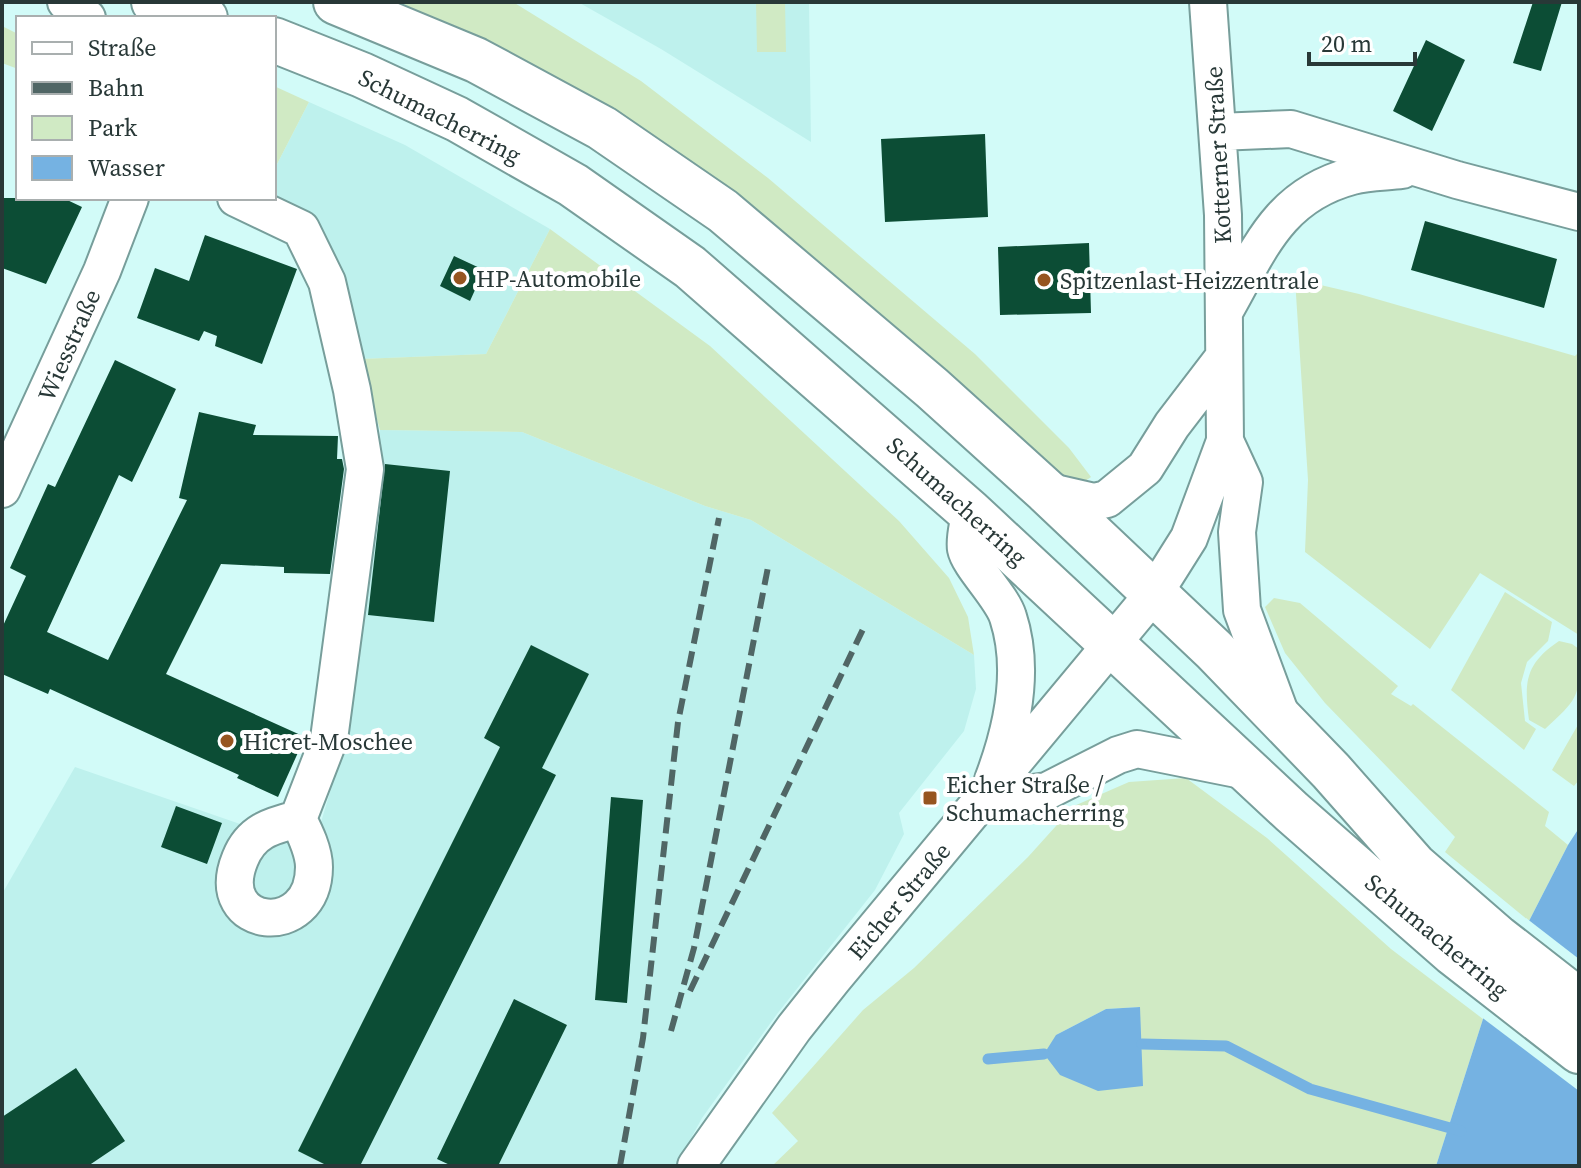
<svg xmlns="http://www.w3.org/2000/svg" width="1581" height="1168" viewBox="0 0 1581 1168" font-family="'Source Serif 4',serif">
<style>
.built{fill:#bef1ed}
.green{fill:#d0eac4;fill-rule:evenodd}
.water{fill:#75b2e2}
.pier{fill:#d2fbf8}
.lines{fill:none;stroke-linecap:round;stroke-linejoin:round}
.stream{stroke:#75b2e2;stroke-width:11}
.building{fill:#0c4d35}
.minor-casing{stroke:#779e9b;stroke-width:40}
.major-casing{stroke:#779e9b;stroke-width:48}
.minor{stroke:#fff;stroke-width:36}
.major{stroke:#fff;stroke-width:44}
.rail{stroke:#506665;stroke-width:6;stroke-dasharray:16 8;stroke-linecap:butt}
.poi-dot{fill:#965520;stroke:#fff;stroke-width:3}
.labels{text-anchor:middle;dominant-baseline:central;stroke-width:8;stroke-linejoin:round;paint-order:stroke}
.street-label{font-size:24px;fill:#283837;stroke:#fff}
.poi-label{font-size:24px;fill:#283837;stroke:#fff;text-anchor:start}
</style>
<rect width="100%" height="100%" fill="#d2fbf8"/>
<path class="built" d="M578 2H809L811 142 661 49Z
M309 102 405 145 550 229 486 354 360 359 274 198V170Z
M380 430 522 432 705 506 751 520 974 655 976 689 964 731 899 813 904 834 875 890 777 1014 702 1118 676 1166H2V894L75 767 292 842 319 829 330 792 350 672Z"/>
<path class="green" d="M400 2H513L641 81 768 178 975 354 1069 448 1091 477 1078 486 1056 480 606 109Z
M756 2H785L786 52H757Z
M2 26 18 34V69L2 63Z
M274 86 309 102 274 170Z
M550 229 710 346 899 521 949 578 968 617 974 655 751 520 705 506 522 432 380 430 360 359 486 354Z
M1295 279 1359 294 1575 356 1579 352V635L1480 573 1430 649 1305 552 1308 480Z
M1505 592 1552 622 1548 641 1527 662 1521 683 1525 721 1536 729 1524 750 1451 690Z
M1274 598 1300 603 1398 686 1391 694 1411 706 1413 704 1549 812 1545 826 1568 845 1529 921 1445 852 1455 837 1325 703 1285 653 1265 607Z
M1559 641 1572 644 1579 649C1579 697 1581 696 1545 729L1529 720C1524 682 1525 664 1559 641Z
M1579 723V780L1574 786 1552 770Z
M1186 778 1267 838 1391 949 1483 1019 1436 1166H772L798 1141 772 1113 863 1010 914 968 1028 857 1074 806 1129 782ZM1140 1007 1056 1035 1106 1009Z"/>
<path class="water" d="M1579 828V1166H1436L1483 1019 1529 921 1568 845Z
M1140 1007 1143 1086 1098 1091 1060 1075 1044 1054 1056 1035 1106 1009Z"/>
<path class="pier" d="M1526 918 1579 959V1091L1480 1016Z"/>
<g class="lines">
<path class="stream" d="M1142 1044 1226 1046 1310 1089 1461 1131
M988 1059 1044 1054"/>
</g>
<path class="building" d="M1533 2H1562L1541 71 1513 63Z
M1426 40 1465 60 1432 131 1393 111Z
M985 134 988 217 885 222 881 139Z
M2 198H63L82 207 46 284 2 268Z
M1425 221 1557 259 1544 308 1411 270Z
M205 235 297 269 262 364 215 346 217 336 204 331 199 341 137 318 155 268 189 281Z
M1089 243 1091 313 1000 315 998 247Z
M454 256 484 270 470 301 440 286Z
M115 360 176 389 132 482 119 475 47 632 108 660 187 500 179 498 199 412 256 425 253 435 338 436 337 459H342L344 469 330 574 284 573V567L221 564 166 674 305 737 278 797 237 778 239 775 50 689 48 694 2 674V628L26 576 10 568 48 484 55 487Z
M385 464 450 471 434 622 368 615Z
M531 645 589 674 542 768 556 775 360 1166H328L298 1151 500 747 484 738Z
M611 797 643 800 627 1003 595 1000Z
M176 806 222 823 207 864 161 847Z
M514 999 567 1025 498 1166H452L437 1159Z
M76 1068 125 1141 88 1166H2V1117Z"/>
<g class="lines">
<defs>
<path id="minor" d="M66 2 87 18
M1218 132 1291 129 1457 180 1579 212
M236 198 301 229 327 282 352 390 365 469 329 739 298 819C305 833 314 851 314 867 314 941 211 930 240 859 251 831 271 826 298 819
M1224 312C1259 251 1277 196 1352 176 1368 172 1386 172 1402 170
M1225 441 1244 482 1237 532 1242 610 1282 718
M2 489 102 271 130 198
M1046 491 1094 502 1107 499 1145 468 1172 425 1224 357
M970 512C969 523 964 538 966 549 969 565 1002 597 1008 617 1025 669 1012 730 993 780
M985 800 1047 791 1118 755 1137 749 1247 771
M696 1166 794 1028 833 979 1155 592 1189 538 1225 441 1223 215 1208 2"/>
<path id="major" d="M154 2 205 18
M336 2 476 60 602 128 723 211 932 388 1046 491 1214 650 1331 771 1414 865 1498 938 1579 1001
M274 40 362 75 457 119 573 185 690 267 970 512 1292 812 1453 953 1579 1051"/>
</defs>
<use href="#minor" class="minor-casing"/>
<use href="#major" class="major-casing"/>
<use href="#minor" class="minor"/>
<use href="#major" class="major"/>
<path class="rail" d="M690 991 865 625
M671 1031 694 948 768 567
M620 1166 643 1038 678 722 719 518"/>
</g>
<g class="poi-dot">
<circle cx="460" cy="278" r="8"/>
<circle cx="1044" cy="280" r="8"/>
<circle cx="227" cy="741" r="8"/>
<rect x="922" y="790" width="16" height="16" rx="4"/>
</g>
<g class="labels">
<g class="street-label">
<text transform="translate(440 116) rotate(27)">Schumacherring</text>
<text transform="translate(1218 155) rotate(-93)">Kotterner Straße</text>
<text transform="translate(69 345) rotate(-66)">Wiesstraße</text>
<text transform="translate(957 501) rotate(42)">Schumacherring</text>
<text transform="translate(899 901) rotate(-50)">Eicher Straße</text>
<text transform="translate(1437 936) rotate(40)">Schumacherring</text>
</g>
<g class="poi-label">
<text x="476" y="278">HP-Automobile</text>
<text x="1060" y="280">Spitzenlast-Heizzentrale</text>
<text x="243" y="741">Hicret-Moschee</text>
<text x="946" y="784">Eicher Straße /<tspan x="946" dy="28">Schumacherring</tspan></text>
</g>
</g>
<rect width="1581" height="1168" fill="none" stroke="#283837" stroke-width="8"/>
<rect x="16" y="16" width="260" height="184" fill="#ffffff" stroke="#a9afaf" stroke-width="2"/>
<rect x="32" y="42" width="40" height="12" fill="#ffffff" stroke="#a9afaf" stroke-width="2"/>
<text x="88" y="56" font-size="24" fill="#283837">Straße</text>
<rect x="32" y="82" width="40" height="12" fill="#506665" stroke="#a9afaf" stroke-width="2"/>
<text x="88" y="96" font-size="24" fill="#283837">Bahn</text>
<rect x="32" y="116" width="40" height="24" fill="#d0eac4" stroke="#a9afaf" stroke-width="2"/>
<text x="88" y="136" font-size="24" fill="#283837">Park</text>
<rect x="32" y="156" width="40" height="24" fill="#75b2e2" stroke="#a9afaf" stroke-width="2"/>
<text x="88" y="176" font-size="24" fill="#283837">Wasser</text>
<path d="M1309 52v12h106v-12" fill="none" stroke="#283837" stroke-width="4"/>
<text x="1321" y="52" font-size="24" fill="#283837" stroke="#ffffff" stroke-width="6" paint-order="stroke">20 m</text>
</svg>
